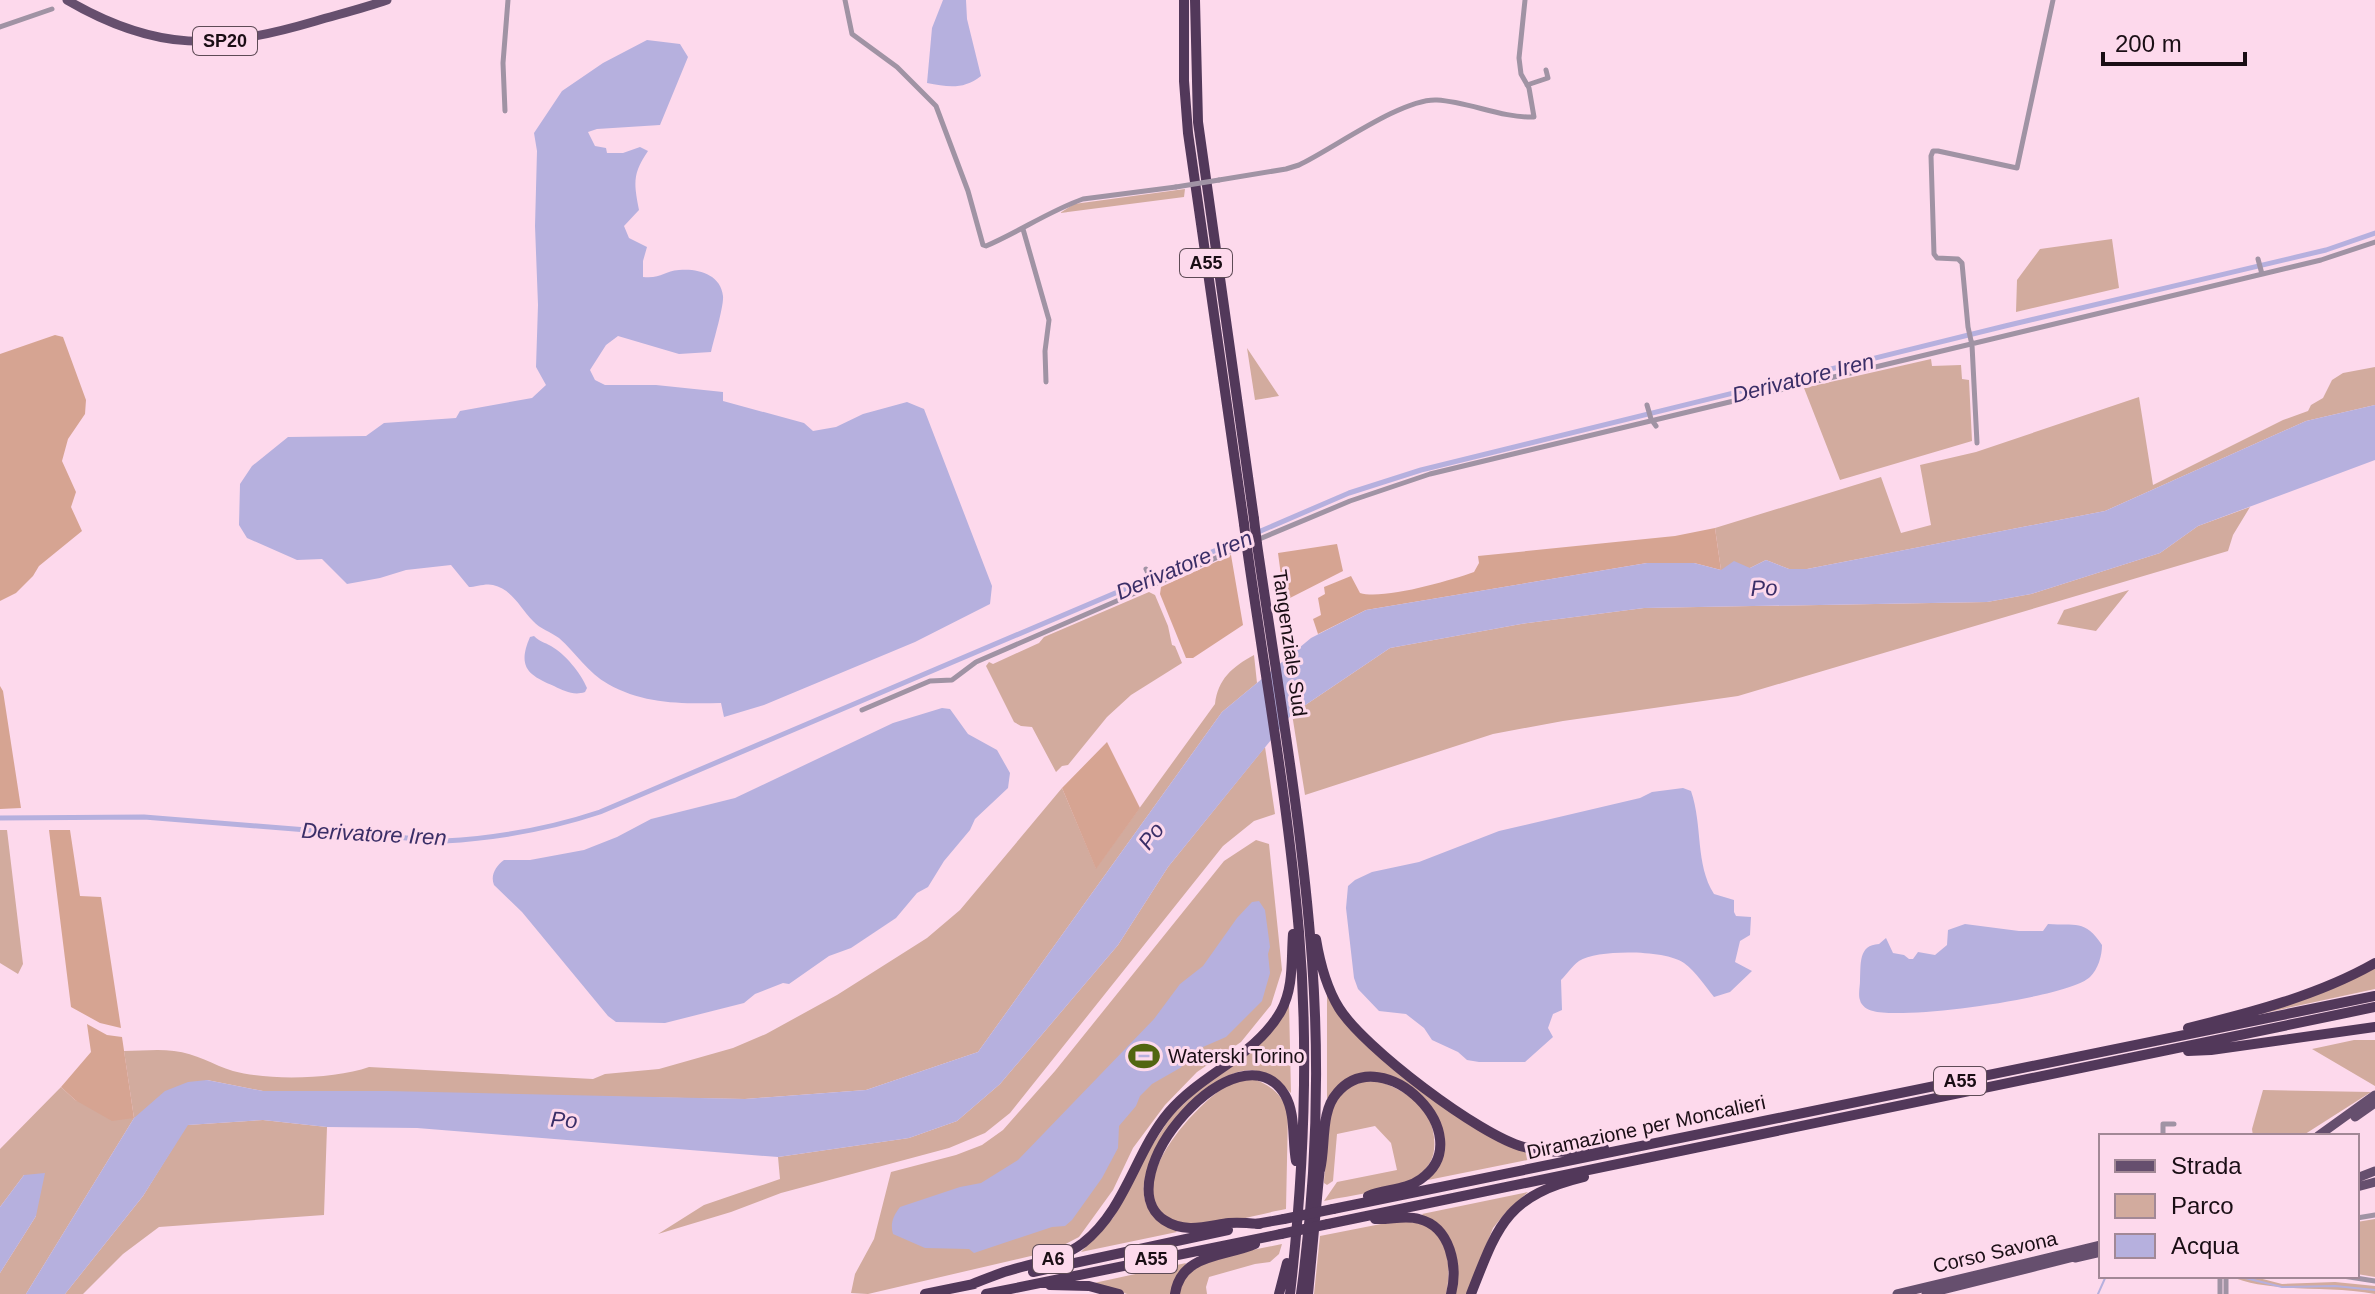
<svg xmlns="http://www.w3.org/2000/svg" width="2375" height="1294" viewBox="0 0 2375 1294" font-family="Helvetica,sans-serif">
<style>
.green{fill:#d2ab9e}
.forest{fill:#d6a492}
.water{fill:#b6b0de}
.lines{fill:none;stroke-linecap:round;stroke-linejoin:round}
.stream{stroke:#b6b0de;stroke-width:2}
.canal{stroke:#b6b0de;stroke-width:5}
.street{stroke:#a093a4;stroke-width:5}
.primary{stroke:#664f6e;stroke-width:9}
.highway{stroke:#52385a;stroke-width:10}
.street-bridge{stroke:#a093a4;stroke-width:5}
.highway-bridge{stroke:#52385a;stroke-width:10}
.labels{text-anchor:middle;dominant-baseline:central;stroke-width:6;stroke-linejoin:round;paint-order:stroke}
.shield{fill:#fdd9ec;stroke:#5e4b56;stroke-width:2}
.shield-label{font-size:18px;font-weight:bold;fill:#1a0e15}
.street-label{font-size:20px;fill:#1a0e15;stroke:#fdd9ec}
.poi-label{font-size:20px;fill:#1a0e15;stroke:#fdd9ec;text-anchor:start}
.water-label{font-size:22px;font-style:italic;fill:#3a2e67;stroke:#fdd9ec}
</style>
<rect width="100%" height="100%" fill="#fdd9ec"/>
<path class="green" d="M1185 189 1184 197 1060 213 1074 204Z
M2112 239 2119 288 2016 312 2017 280 2040 249Z
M1247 348 1279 396 1255 400Z
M1931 359 1932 366 1961 365 1962 379 1969 380 1972 441 1840 480 1804 388Z
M2375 367V405L2306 421 2105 511 1807 569H1789L1766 560 1750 568 1721 570 1715 528 1881 477 1901 533 1931 525 1920 465 1976 452 2139 397 2153 485 2283 420 2308 411 2311 405 2323 398 2332 380 2343 373Z
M2250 507 2233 535 2228 551 1738 696 1563 721 1493 734 1305 795 1292 714 1390 648 1521 624 1644 608 1987 602 2031 594 2160 553 2198 526Z
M2129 590 2096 631 2057 624 2064 610Z
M1149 592 1155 595 1168 626 1172 645 1175 646 1182 663 1131 695 1107 717 1068 765 1062 766 1056 772 1032 727 1021 726 1014 722 986 666 989 662 993 664 1039 643 1044 637Z
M1254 655 1257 683 1222 712 978 1052 866 1090 745 1099 263 1091 207 1080 134 1118 26 1294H0V1273L36 1216 24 1175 0 1207V1149L61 1087 75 1100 134 1118 124 1051C140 1051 158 1049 174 1051 196 1053 213 1065 233 1071 269 1081 335 1079 369 1067L593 1079 605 1074 659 1069 733 1048 766 1034 837 995 927 938 960 910 1062 788 1096 868 1215 704C1218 679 1232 667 1254 655Z
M1265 747 1275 814 1254 821 1223 846 1010 1113 985 1133 949 1148 781 1193 731 1212 658 1234 704 1205 780 1179 778 1157 909 1138 957 1121 1000 1084 1118 945 1168 867Z
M0 830H7L23 964 18 974 0 963Z
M1256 840 1269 844 1282 970 1271 1005 1241 1042 1197 1072 1165 1105 1133 1148 1113 1190 1079 1237 1052 1251 868 1294 851 1293 855 1274 874 1239 891 1172 956 1155 982 1145 1003 1130 1055 1071 1224 861Z
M2375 968V989L2246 1017 2321 991Z
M1327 993 1335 1009 1462 1118 1547 1156 1428 1180 1441 1162 1443 1137 1431 1107 1414 1089 1355 1075 1342 1082 1327 1099Z
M1289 1004 1291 1093C1266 1069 1248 1061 1215 1084 1190 1113 1120 1172 1152 1214 1159 1223 1169 1225 1177 1232L1081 1252 1113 1218 1145 1156 1172 1115Z
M2354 1040H2375V1086L2312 1049Z
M1251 1078C1269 1084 1282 1094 1288 1112L1286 1209C1258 1214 1197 1233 1172 1220 1115 1192 1196 1103 1228 1085 1234 1081 1243 1080 1251 1078Z
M1377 1081C1410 1091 1438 1112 1434 1150 1433 1160 1427 1169 1419 1175 1398 1191 1350 1195 1324 1201L1337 1182 1397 1170 1391 1143 1375 1126 1337 1134 1333 1181 1327 1185 1324 1183C1327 1153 1321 1096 1357 1083 1363 1081 1371 1082 1377 1081Z
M2263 1090 2371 1092 2302 1136H2253L2252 1129Z
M263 1120 327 1127 324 1215 159 1227 123 1254 83 1294H65L143 1196 187 1125Z
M1528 1192 1506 1212 1493 1228 1467 1294H1455V1259L1422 1214Z
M2375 1219V1277L2357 1274V1222Z
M1391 1222C1399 1222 1409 1221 1417 1223 1449 1229 1452 1268 1446 1294H1314L1320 1236Z
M1282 1244 1279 1254 1270 1262 1255 1264 1209 1277 1206 1287 1207 1294H1178L1186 1275 1212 1258Z
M1186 1263 1171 1294H1127L1094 1283Z
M2229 1276H2251L2282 1284 2335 1282 2375 1286V1294C2327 1285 2273 1294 2229 1276Z"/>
<path class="forest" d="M55 335 63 337 86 400 85 414 68 439 62 461 76 492 71 507 82 531 39 566 33 576 16 593 0 601V354Z
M1715 528 1721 570 1694 563H1647L1366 610 1318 634 1313 619 1321 615 1318 598 1325 594 1324 587 1351 576 1360 593C1383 600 1449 581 1474 572L1479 563 1478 556 1675 536Z
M1337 544 1343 571 1288 599 1284 598 1278 553Z
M1231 555 1243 625 1193 658H1186L1160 594 1161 587Z
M0 686 3 691 21 808 0 809Z
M1107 742 1140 808 1096 869 1062 788Z
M49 830H70L80 896 101 897 121 1028 100 1023 71 1007Z
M87 1024 107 1035 122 1037 134 1118 112 1121 75 1100 61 1087 91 1052Z"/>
<path class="water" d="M943 0H966L967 19 981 76C963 90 948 87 927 83L932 28Z
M647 40 680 44 688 57 660 125 597 129 588 132 595 146 606 148 607 153H623L640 147 648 151C632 174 634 184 639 210L624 226 629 238 647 247 643 261V277C661 279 664 271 679 270 697 268 721 274 723 296 724 306 714 339 711 352L679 354 618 336 606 345 590 370 595 380 605 385H656L723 392V401L804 423 813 431 836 427 863 414 907 402 924 409 992 586 990 604 915 642 764 705 724 717 721 703C682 704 643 704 608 684 588 673 576 653 559 638 551 632 540 629 533 621 521 609 512 589 493 585 486 583 475 587 469 587L451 565 406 570 380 578 347 584 322 559 297 560 247 538 239 525 240 484 252 466 288 437 366 436 384 423 456 418 460 411 532 398 546 385 536 367 538 305 535 226 537 151 534 133 562 91 603 63Z
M2375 405V460L2198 526 2160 553 2031 594 1987 602 1644 608 1521 624 1390 648 1292 714 1168 867 1118 945 1000 1084 957 1121 909 1138 778 1157 417 1128 327 1127 263 1120 188 1125 143 1196 65 1294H26L134 1118 165 1091 188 1082 207 1080 263 1091H387L745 1099 866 1090 978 1052 1222 712 1311 638 1366 610 1647 563H1694L1721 570 1734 561 1750 568 1766 560 1789 569H1807L2105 511 2306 421Z
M534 636C540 642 544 642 551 646 565 654 581 673 587 688L585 692C574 696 564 691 554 686 528 675 517 667 530 637Z
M942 708 950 709 968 734 997 750 1010 773 1008 788 975 819 970 830 944 861 928 887 917 893 896 918 851 948 829 956 789 984 783 983 755 994 744 1003 665 1023 616 1022 608 1016 522 912 494 885C490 875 496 866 504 860H530L584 850 617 837 651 819 735 798 893 723Z
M1683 788 1691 791C1703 826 1695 864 1714 894L1734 900V912L1736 916 1751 917 1750 935 1740 941 1735 962 1752 971 1730 992 1714 997C1705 986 1696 972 1684 963 1666 950 1598 949 1579 961 1572 966 1567 974 1561 980L1562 1010 1553 1014 1548 1028 1553 1037 1525 1062H1479L1467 1060 1458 1052 1432 1040 1424 1028 1406 1014 1379 1011 1358 989 1354 978 1346 908 1348 886 1355 880 1372 872 1419 862 1499 831 1640 798 1652 792Z
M1259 901 1265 910 1270 947 1268 954 1270 973 1262 1001 1226 1037 1203 1047 1180 1068 1152 1084 1140 1096 1136 1106 1119 1126 1118 1148 1102 1178 1072 1220 1065 1226 1052 1227 974 1253 969 1249 925 1248 893 1234C890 1224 893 1216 900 1207L960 1187 981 1183 1018 1160 1154 1019 1180 984 1203 966 1237 918 1252 902Z
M1965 924 2019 931H2043L2048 924C2075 926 2085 919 2102 945 2102 956 2098 969 2090 977 2068 998 1903 1020 1873 1011 1868 1010 1861 1006 1860 1000 1858 995 1860 986 1860 981 1861 964 1858 945 1879 944L1886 938 1893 953 1904 955 1909 959H1913L1918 952 1935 955 1947 945 1948 930Z
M45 1173 36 1216 0 1273V1207L24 1175Z"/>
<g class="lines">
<path class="stream" d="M2237 1276 2282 1287 2335 1286 2375 1290
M2098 1294 2106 1276"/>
<path class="canal" d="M1256 533 1349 493 1421 470 2005 326 2326 250 2375 233
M0 818 144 817 444 841C498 838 549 829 600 812L1247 537"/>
<path class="street" d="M845 0 852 34 897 67 936 106 968 191 983 245 986 246C1019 232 1049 211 1083 199L1176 187
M0 27 52 9
M1527 85 1548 78 1546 70
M505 111 503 63 508 0
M1219 180 1286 169 1299 165C1333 149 1402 98 1437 100 1470 102 1501 118 1534 117L1529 88 1521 74 1519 58 1525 0
M1023 229 1049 320 1045 351 1046 382
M2258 259 2262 274
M1647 405 1651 419 1656 426
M1977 443 1972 345 1968 327 1962 263 1958 259 1937 258 1934 254 1931 156 1933 151H1938L2017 168 2053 0
M1257 540 1350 501 1430 474 2321 260 2375 242
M1146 569 1154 586
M862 710 930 681 952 680 976 662 1248 544
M2163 1136V1124H2174
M2357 1218 2375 1215
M2220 1276V1294
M2226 1276V1294
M2343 1276 2375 1281"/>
<path class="primary" d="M67 0C156 52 218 50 316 21 340 14 364 8 387 0
M2355 1117 2375 1103
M2318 1136 2375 1095
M2357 1178 2375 1171
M2357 1187 2375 1182
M2075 1258 2101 1252
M1897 1294 2101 1245
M1926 1294 2078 1256"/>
<path class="highway" d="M1184 0V81L1188 133 1244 524
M1195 0 1198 122 1254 519
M1257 544C1277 682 1302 821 1312 960 1320 1071 1316 1184 1301 1294
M1247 548C1265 675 1288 803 1299 932 1309 1053 1304 1173 1290 1294
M1316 939C1320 963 1326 987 1339 1008 1363 1047 1480 1136 1524 1147 1551 1154 1577 1152 1604 1148
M2188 1028C2250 1013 2319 995 2375 963
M2188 1051 2211 1050 2375 1027
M1320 1170C1326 1146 1320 1112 1337 1093 1383 1038 1482 1136 1421 1179 1406 1190 1385 1189 1368 1196
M1333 1209 2375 996
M1375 1219C1390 1220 1405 1215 1419 1219 1451 1227 1458 1267 1451 1294
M1256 1224 1284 1219
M1260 1224C1249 1223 1239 1222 1229 1223 1207 1226 1185 1234 1164 1220 1103 1179 1240 1020 1285 1095 1296 1114 1292 1140 1296 1161
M1328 1224 2375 1007
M1033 1272 1228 1230
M970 1285C982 1280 993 1276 1004 1272 1032 1263 1059 1261 1083 1243 1126 1209 1135 1152 1169 1112 1202 1073 1256 1056 1281 1011 1294 987 1291 960 1293 934
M1050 1285 1089 1286 1119 1294
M925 1294 974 1284
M986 1294 1281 1234
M1175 1294C1181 1253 1226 1257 1255 1244
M1279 1294 1287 1263
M1308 1294 1320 1166
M1471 1294C1498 1225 1506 1196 1584 1177"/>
<path class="street-bridge" d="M1176 187 1219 180"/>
<path class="highway-bridge" d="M1254 519 1257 544
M1244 524 1247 548
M1284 1219 1333 1209
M1281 1234 1328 1224"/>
</g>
<defs>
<symbol id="stadium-bare" viewBox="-9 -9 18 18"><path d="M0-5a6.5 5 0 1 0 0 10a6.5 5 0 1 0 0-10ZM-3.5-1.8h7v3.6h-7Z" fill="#526611" stroke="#fdd9ec" stroke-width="2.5" paint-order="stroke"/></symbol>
</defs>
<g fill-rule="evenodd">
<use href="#stadium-bare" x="1122" y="1034" width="44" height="44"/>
</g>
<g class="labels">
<g class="shield">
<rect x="193" y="27" width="64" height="28" rx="6"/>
<rect x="1180" y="249" width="52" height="28" rx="6"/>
<rect x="1934" y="1067" width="52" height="28" rx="6"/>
<rect x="1033" y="1245" width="40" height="28" rx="6"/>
<rect x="1125" y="1245" width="52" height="28" rx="6"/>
</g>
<g class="shield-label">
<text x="225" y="41">SP20</text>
<text x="1206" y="263">A55</text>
<text x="1960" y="1081">A55</text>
<text x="1053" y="1259">A6</text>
<text x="1151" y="1259">A55</text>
</g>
<g class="street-label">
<text transform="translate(1290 643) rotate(82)">Tangenziale Sud</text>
<text transform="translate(1646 1127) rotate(-12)">Diramazione per Moncalieri</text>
<text transform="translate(1995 1252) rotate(-13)">Corso Savona</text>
</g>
<g class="poi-label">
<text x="1168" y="1056">Waterski Torino</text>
</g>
<g class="water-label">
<text transform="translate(1803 378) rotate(-14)">Derivatore Iren</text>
<text transform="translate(1184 565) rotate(-23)">Derivatore Iren</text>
<text transform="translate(1764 588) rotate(-2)">Po</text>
<text transform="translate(374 834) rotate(3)">Derivatore Iren</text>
<text transform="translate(1151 836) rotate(-53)">Po</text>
<text transform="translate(564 1120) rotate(4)">Po</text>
</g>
</g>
<rect x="2099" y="1134" width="260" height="144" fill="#fdd9ec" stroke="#a28896" stroke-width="2"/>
<rect x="2115" y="1160" width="40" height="12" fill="#664f6e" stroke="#a28896" stroke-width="2"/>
<text x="2171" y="1174" font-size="24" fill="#1a0e15">Strada</text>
<rect x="2115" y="1194" width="40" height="24" fill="#d2ab9e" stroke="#a28896" stroke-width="2"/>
<text x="2171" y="1214" font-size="24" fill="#1a0e15">Parco</text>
<rect x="2115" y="1234" width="40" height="24" fill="#b6b0de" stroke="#a28896" stroke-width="2"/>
<text x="2171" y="1254" font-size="24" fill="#1a0e15">Acqua</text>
<path d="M2103 52v12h142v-12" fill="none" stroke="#1a0e15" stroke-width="4"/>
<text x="2115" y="52" font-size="24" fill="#1a0e15" stroke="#fdd9ec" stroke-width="6" paint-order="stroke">200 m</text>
</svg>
